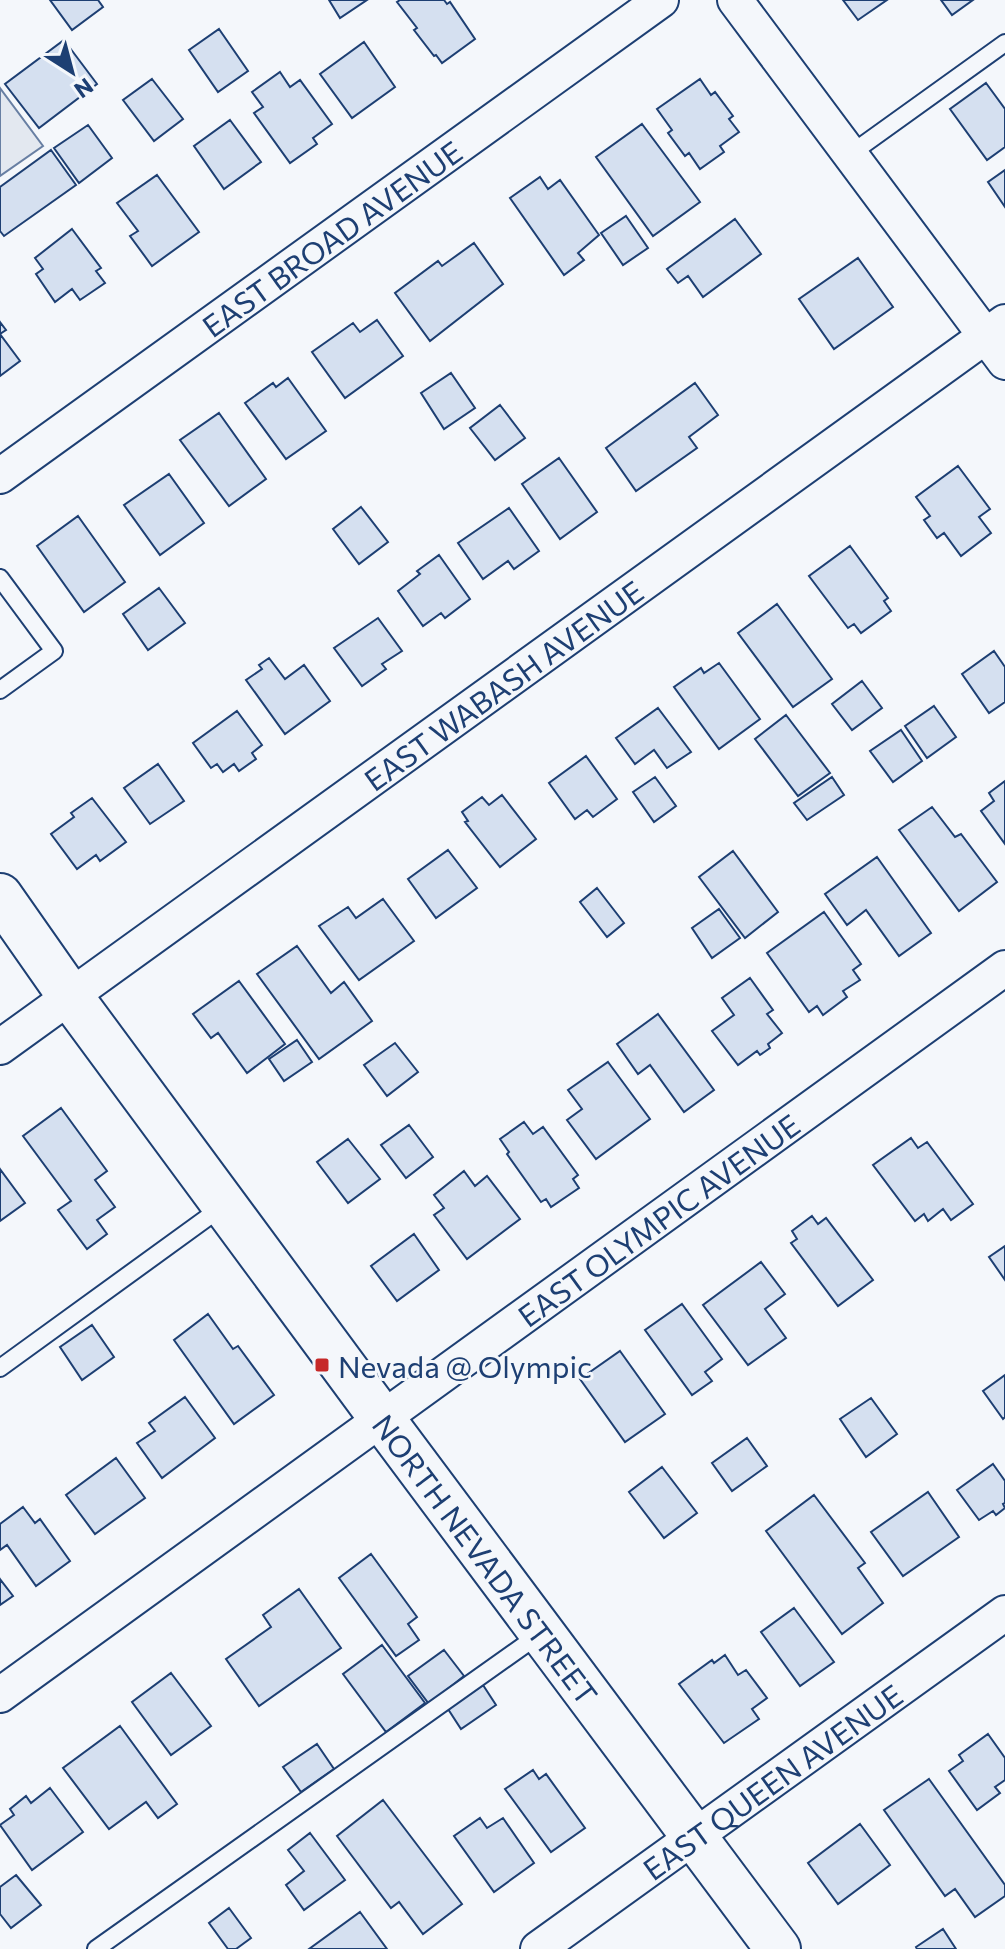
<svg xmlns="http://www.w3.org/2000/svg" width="1005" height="1949" viewBox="0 0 1005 1949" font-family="Commissioner,sans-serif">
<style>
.parking{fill:#e3e8f0;stroke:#687fa3;stroke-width:2}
.building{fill:#d5e0f0;stroke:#1d3f73;stroke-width:2}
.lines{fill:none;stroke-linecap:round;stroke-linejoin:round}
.lane-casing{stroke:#1d3f73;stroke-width:20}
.street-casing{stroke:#1d3f73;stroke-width:38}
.primary-casing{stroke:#1d3f73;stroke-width:48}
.lane{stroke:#f4f7fb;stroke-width:16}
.street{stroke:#f4f7fb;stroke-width:34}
.primary{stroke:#f4f7fb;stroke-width:44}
.poi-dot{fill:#c62828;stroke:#f4f7fb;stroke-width:3}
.labels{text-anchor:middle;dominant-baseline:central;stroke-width:6;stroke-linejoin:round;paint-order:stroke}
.street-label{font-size:30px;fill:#1d3f73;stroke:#f4f7fb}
.poi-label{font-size:30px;fill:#1d3f73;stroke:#f4f7fb;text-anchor:start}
</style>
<rect width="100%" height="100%" fill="#f4f7fb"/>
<path class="parking" d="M0 88 43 146 0 176Z"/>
<path class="building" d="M50 0H98L103 7 72 30Z
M329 0H367L340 18Z
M400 0H444L447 4 450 2 475 39 442 63 436 55 434 56 414 30 417 28 397 2Z
M843 0H887L858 20Z
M941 0H973L952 15Z
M219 29 248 71 218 92 189 50Z
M64 40 97 84 39 128 5 84Z
M364 42 395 87 352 118 320 74Z
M280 72 290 87 300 80 332 124 313 138 317 144 290 163 254 113 263 107 252 92Z
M152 79 183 119 154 141 123 100Z
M700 79 711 95 715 92 733 116 729 119 739 132 720 146 724 152 700 169 689 153 685 156 668 133 672 130 657 109Z
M986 83 1005 109V147L987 160 950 109Z
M230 120 261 162 224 189 194 146Z
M642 124 700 202 653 236 596 157Z
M88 125 112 158 79 183 54 148Z
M51 150 76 185 4 236 0 231V187Z
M1005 170V207L988 182Z
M157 175 199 232 152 266 130 236 138 231 117 203Z
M540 177 548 189 560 180 599 235 578 253 584 260 564 275 510 198Z
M626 216 648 248 623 265 601 233Z
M735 219 761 254 703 297 688 276 678 283 667 269Z
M72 229 101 268 96 271 105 283 80 300 72 289 55 302 36 274 43 269 35 258Z
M474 243 503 284 430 341 395 293 438 261 442 266Z
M858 258 893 307 834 349 799 299Z
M377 320 403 356 345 398 312 352 353 323 360 332Z
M0 322 6 330 0 334 20 361 0 376Z
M451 373 475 408 444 429 421 393Z
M288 378 326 431 286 459 245 403 273 383 276 387Z
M695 383 718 415 689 437 697 448 636 491 606 448Z
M500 405 525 438 495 460 470 428Z
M219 413 266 479 229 506 180 440Z
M559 458 597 512 560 539 522 484Z
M958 466 990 509 979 517 991 533 961 556 944 533 937 538 924 520 930 516 916 497Z
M169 474 204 523 160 555 124 505Z
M361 507 388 542 359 564 333 529Z
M509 508 539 551 514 569 508 561 483 579 458 543Z
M78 516 125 582 84 612 37 546Z
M850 546 888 598 884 601 891 611 861 633 854 624 848 628 809 576Z
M439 555 470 599 445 618 441 613 423 626 398 591 420 574 417 571Z
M159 588 185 623 148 650 123 614Z
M777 604 832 679 793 707 738 633Z
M378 618 402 651 382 664 386 669 362 686 334 648Z
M994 651 1005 667V702L989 713 962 674Z
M269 658 285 679 304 665 330 701 285 734 246 680 262 669 259 665Z
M719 663 760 719 719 749 674 687 701 668 704 673Z
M862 681 882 708 852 730 832 704Z
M934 706 956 737 927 758 905 726Z
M658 708 691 752 667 768 654 750 635 764 616 738Z
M237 711 262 745 252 753 256 759 239 771 234 764 223 772 217 764 211 768 193 743Z
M786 715 830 773 798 796 755 739Z
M901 730 922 761 893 782 870 751Z
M586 756 617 799 593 817 587 810 575 819 549 783Z
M158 764 184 801 150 824 124 788Z
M655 777 676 806 654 822 633 792Z
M832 777 844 795 807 820 794 803Z
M1005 781V844L981 811 994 801 989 793Z
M502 795 536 839 500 867 465 822 468 821 462 812 482 797 489 805Z
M92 798 126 842 100 861 96 855 77 869 51 834 74 817 71 813Z
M932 807 955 837 961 834 997 882 959 911 899 830Z
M448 850 477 888 436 918 408 879Z
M733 851 778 912 745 938 699 877Z
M877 857 931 933 899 956 866 910 847 925 825 894Z
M597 888 624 923 607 937 580 902Z
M383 899 414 941 359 980 319 926 348 907 356 918Z
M719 909 740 938 712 958 692 928Z
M824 912 861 964 853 970 860 980 843 991 847 997 823 1015 817 1006 809 1012 767 953Z
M297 946 331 993 344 982 372 1021 319 1059 257 974Z
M750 978 773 1010 767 1014 782 1033 768 1044 770 1048 760 1055 757 1051 738 1065 712 1031 734 1015 722 998Z
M239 981 285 1044 247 1073 218 1033 211 1038 193 1014Z
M658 1014 714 1090 684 1112 650 1065 638 1074 617 1044Z
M297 1040 312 1062 284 1081 269 1059Z
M395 1043 418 1072 387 1096 364 1065Z
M608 1062 650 1119 596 1159 567 1120 582 1109 568 1090Z
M61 1108 107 1171 95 1180 115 1207 97 1220 107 1234 87 1249 58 1210 71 1201 23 1136Z
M524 1122 533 1134 543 1127 578 1175 573 1179 579 1188 551 1207 546 1199 541 1202 507 1154 509 1152 500 1139Z
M409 1125 433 1157 406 1178 381 1145Z
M911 1138 918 1148 927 1142 973 1204 951 1220 943 1209 928 1221 924 1214 915 1221 873 1165Z
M348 1139 380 1179 348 1203 317 1162Z
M0 1169 25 1203 0 1221Z
M464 1171 475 1186 487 1176 520 1219 467 1259 434 1215 444 1208 434 1195Z
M812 1216 818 1224 826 1218 873 1280 838 1306 791 1243 797 1239 792 1231Z
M414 1234 439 1270 397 1301 371 1266Z
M1005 1246V1280L989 1257Z
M761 1262 785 1294 765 1309 786 1338 748 1365 703 1305Z
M682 1304 722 1359 705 1372 712 1381 692 1395 645 1330Z
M208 1314 233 1349 238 1346 274 1395 234 1424 174 1340Z
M92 1325 114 1357 82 1380 60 1347Z
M620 1351 665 1414 625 1442 580 1379Z
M1005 1375V1417L1003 1419 983 1391Z
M185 1397 215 1438 162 1478 137 1443 155 1431 149 1423Z
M871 1398 897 1434 866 1457 840 1419Z
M747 1438 767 1466 732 1491 712 1463Z
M116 1458 145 1498 95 1534 66 1495Z
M993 1464 1005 1481V1503L1003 1504 1005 1508 996 1515 993 1511 979 1520 957 1490Z
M662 1467 697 1513 664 1538 629 1492Z
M928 1492 959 1537 903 1576 871 1532Z
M814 1495 865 1563 858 1568 883 1603 842 1634 766 1531Z
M23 1507 35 1523 40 1519 70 1561 36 1586 7 1545 0 1550V1524Z
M371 1554 417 1617 408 1624 419 1640 396 1656 339 1578Z
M0 1579 13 1596 0 1605Z
M299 1589 341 1648 259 1706 226 1659 271 1627 263 1615Z
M794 1608 834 1662 800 1686 761 1632Z
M382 1645 425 1703 386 1732 343 1674Z
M444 1650 464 1676 429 1704 408 1676Z
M725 1655 738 1675 746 1670 767 1698 752 1709 759 1719 724 1743 679 1684 712 1660 714 1663Z
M171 1673 211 1726 171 1755 132 1702Z
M483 1685 496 1705 461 1729 448 1709Z
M120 1726 177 1804 158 1818 146 1802 109 1829 63 1768Z
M988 1734 1005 1758V1780L995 1787 1000 1793 977 1810 949 1771 963 1761 959 1755Z
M317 1744 334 1769 301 1792 283 1767Z
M533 1770 539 1779 546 1774 585 1828 551 1852 505 1789Z
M929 1779 1005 1885V1896L975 1917 955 1889 945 1896 884 1810Z
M50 1788 83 1832 32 1870 0 1825 14 1815 10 1809 26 1796 31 1803Z
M383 1800 462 1904 423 1934 399 1902 391 1908 337 1836Z
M480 1818 487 1828 503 1818 534 1863 494 1892 454 1836Z
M860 1824 890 1865 838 1904 808 1863Z
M310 1833 345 1880 304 1910 286 1885 304 1871 288 1850Z
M16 1875 41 1905 11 1928 0 1914V1887Z
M229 1908 251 1938 236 1949H228L209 1923Z
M360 1912 387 1949H309Z
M943 1929 956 1949H917L916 1947Z"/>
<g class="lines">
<defs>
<path id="lane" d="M849 155 1005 43
M0 578 54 651 0 690
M0 1368 222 1207
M96 1949 540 1634"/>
<g id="street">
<path d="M735 0 1005 362"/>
<path id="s1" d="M0 476 661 0"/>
<path id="s2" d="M0 1047 1005 322"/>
<path id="s3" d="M0 1695 1005 968"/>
<path id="s4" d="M538 1949 1005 1613"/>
</g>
<g id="primary">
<path id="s5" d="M0 896 70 996 383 1420 778 1949"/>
</g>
</defs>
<use href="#lane" class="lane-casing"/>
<use href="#street" class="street-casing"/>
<use href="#primary" class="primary-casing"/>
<use href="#lane" class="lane"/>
<use href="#street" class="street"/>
<use href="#primary" class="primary"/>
</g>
<rect class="poi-dot" x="314" y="1357" width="16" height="16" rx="4"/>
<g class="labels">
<g class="street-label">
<text stroke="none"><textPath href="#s1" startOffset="408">EAST BROAD AVENUE</textPath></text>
<text stroke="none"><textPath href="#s2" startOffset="620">EAST WABASH AVENUE</textPath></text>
<text stroke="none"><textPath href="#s3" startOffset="812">EAST OLYMPIC AVENUE</textPath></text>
<text stroke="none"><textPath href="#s5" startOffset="822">NORTH NEVADA STREET</textPath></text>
<text stroke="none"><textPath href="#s4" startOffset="288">EAST QUEEN AVENUE</textPath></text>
</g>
<g class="poi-label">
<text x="338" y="1365">Nevada @ Olympic</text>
</g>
</g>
<g transform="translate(72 72) rotate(144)" stroke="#f4f7fb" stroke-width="6" paint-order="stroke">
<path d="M0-6L14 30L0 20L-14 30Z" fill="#1d3f73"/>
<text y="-12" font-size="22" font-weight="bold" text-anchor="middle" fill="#1d3f73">N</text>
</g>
</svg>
